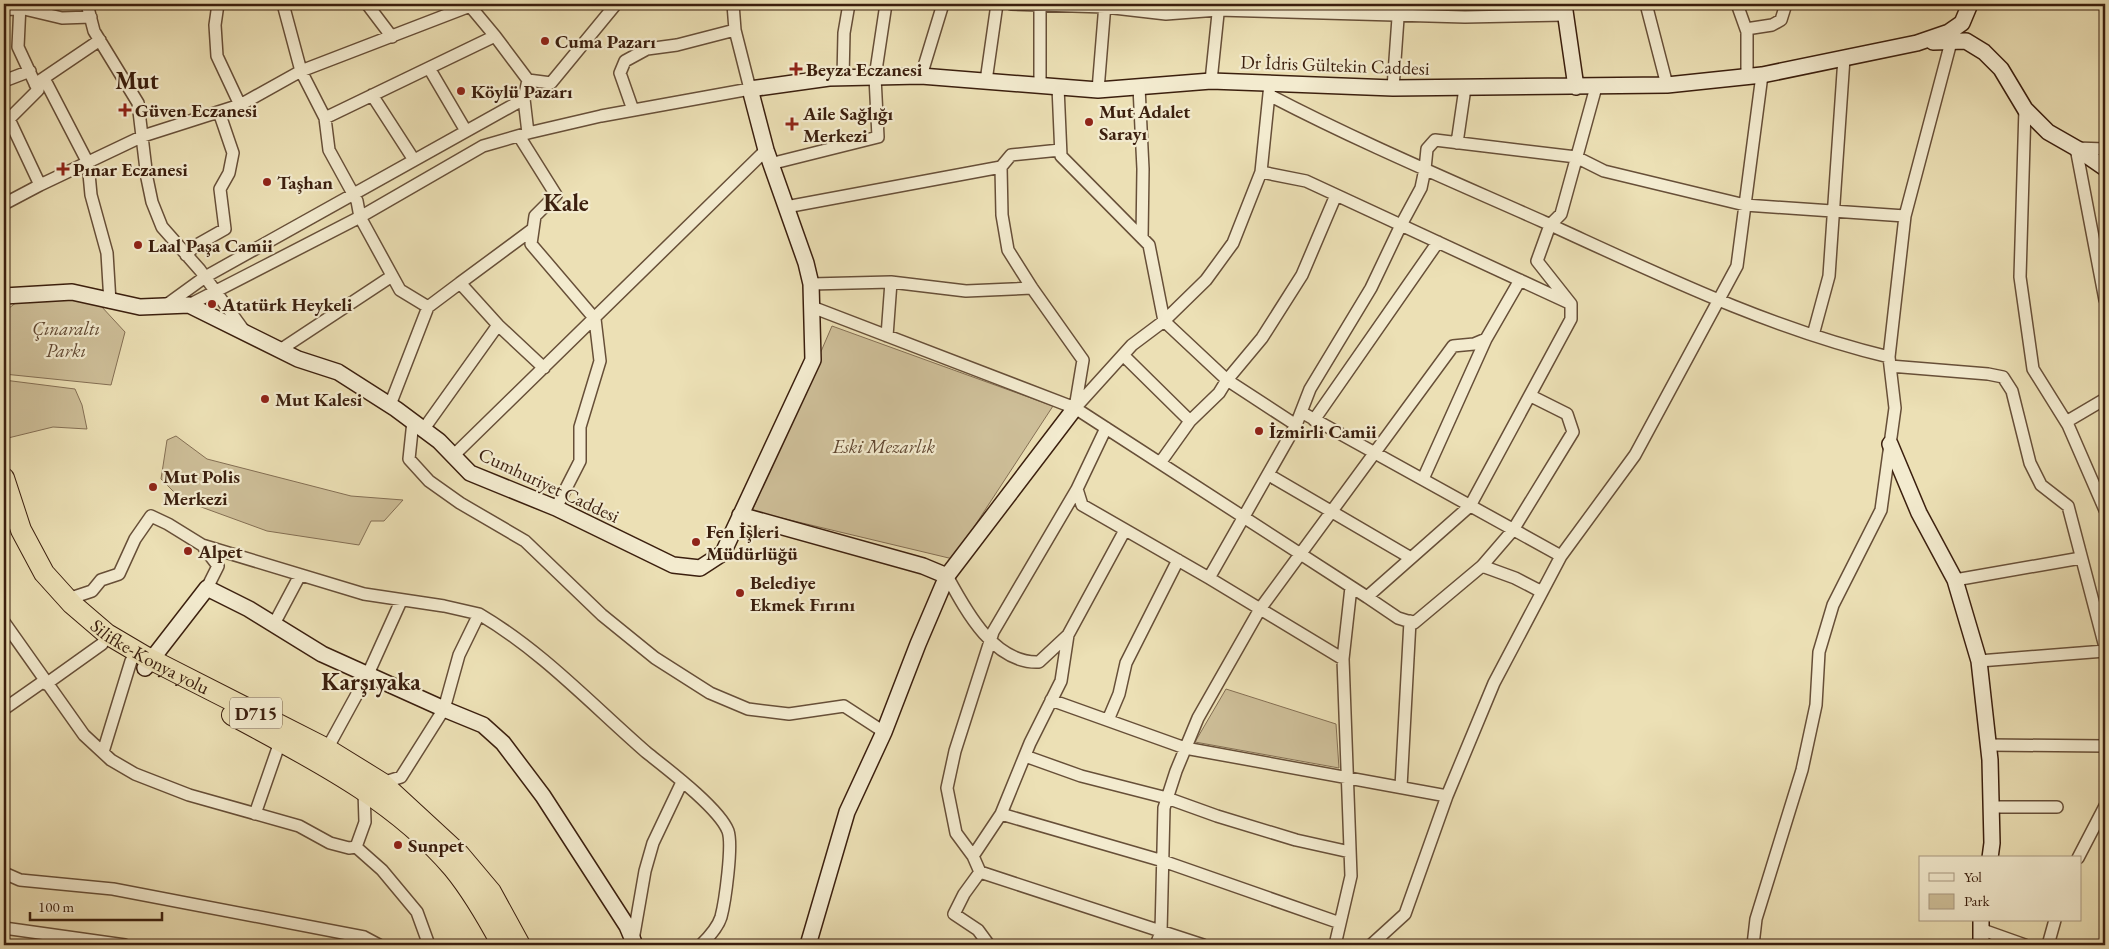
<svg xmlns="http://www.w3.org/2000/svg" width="2109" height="949" viewBox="0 0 2109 949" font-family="'EB Garamond',serif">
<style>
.green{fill:#cebf99;stroke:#846f54}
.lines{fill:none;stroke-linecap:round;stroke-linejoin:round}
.street-casing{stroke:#674f38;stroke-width:14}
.secondary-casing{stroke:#3b1f0e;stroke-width:18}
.highway-casing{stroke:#3b1f0e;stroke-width:22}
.street{stroke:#f3ebcf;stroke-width:11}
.secondary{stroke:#f3ebcf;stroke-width:15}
.highway{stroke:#ece0b5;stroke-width:20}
.poi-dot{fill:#8f2418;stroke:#f3ebcf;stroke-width:2}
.labels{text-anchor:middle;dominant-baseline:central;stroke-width:4.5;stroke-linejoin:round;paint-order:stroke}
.shield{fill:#f3ebcf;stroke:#725c48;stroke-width:1}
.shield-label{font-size:18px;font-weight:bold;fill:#3b1f0e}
.poi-label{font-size:19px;font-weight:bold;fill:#3b1f0e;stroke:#f3ebcf;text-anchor:start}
.street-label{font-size:19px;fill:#3b1f0e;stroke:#f3ebcf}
.park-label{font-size:19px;font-style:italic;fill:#604731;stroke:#f3ebcf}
.district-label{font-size:24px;font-weight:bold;fill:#3b1f0e;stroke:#f3ebcf}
</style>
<rect width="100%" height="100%" fill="#ece0b5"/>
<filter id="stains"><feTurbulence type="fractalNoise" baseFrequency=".004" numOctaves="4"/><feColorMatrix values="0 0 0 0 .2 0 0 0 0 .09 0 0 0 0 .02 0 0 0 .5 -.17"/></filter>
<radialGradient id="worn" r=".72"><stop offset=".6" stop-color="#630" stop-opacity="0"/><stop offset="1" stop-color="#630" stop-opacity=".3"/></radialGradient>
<path class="green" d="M22 298H71L101 306 125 332 111 385 4 374V312Z
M832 326 1053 406 953 559 752 511Z
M4 380 75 389 82 405 87 429 53 427 4 439Z
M176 436 207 459 351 496 403 500 384 521H371L359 545 267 531 182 500 161 479 167 440Z
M1226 689 1336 724 1339 768 1195 742Z"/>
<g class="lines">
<defs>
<path id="street" d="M20 4 18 47 38 90 9 119 40 185
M87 4 94 31 138 103 147 178 152 202 162 227 200 270 245 332
M218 4 215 25 217 56 240 105
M283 4 301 71 325 118 329 150 357 201 360 217 400 290 428 307 460 283 498 325
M367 4 392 37
M1011 4 1105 7 1166 14 1218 10 1465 17 1565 15
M1040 4V85
M1646 4 1667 85
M1737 4 1747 32V76
M4 10 20 8 62 18 91 17
M1746 29 1772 25 1781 20 1786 4
M429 68 466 131
M921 76 943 4
M843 78 844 33 849 4
M528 80 551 83 616 4
M4 81 30 71
M986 81 997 4
M1211 81 1219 4
M35 84H47L88 163 91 195 107 253 110 302
M35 84 100 40
M1058 87 1061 156 1149 245 1164 321 1227 380 1296 425
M1139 87 1143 169 1142 238
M1393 88 1399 4
M1098 90 1105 4
M372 95 414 160
M1269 95C1359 142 1452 181 1544 222 1656 273 1768 328 1889 357
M2025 108 2020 277 2033 369 2068 425 2105 510
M633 110 620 73 625 61 647 49 677 45 735 30
M325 118 495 36
M519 136 556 195 535 216 531 244 595 319 600 361 580 427V461L556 508
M1457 143 1465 88
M2105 149 2076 148 2105 300
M770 164 878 137 875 77 886 4
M1001 167 1011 155 1060 150
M1261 172 1306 181 1567 302
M4 204 40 185 143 136 240 105 301 71 470 6 495 36 528 80 524 99 528 133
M786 207 1001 167 1002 215 1008 250 1032 288 1083 360 1075 408 1367 597 1470 506 1571 319V304L1537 261 1550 225 1561 214 1596 87
M186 255 195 246 225 229 220 189 229 173 233 153 219 112
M460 283 533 229
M811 284 891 282 966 291 1032 288
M189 305 360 217 483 146 528 133 601 116 750 89 735 30 733 4
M165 306 205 277 524 99
M812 307 1075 408 1132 345 1164 321 1206 280 1233 243 1261 172 1270 84
M1813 335 1829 276 1844 58
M887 336 891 282
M280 350 392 276
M1123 355 1190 421
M1890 366 1988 374 2003 377 2012 391 2030 463 2041 485 2068 506 2105 647
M390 405 428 307
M1301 412 1561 556
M1314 420 1438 242
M413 421 409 459 429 481 460 503 525 541 602 615 655 658 710 693 748 709 789 714 844 706 884 732
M2066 422 2105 399
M1106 428 1077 489 1082 505 1209 578 1343 659
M423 430 498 325 544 368
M453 456 766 150
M1160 463 1190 421 1219 393 1227 380 1262 338 1302 275 1336 195
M1269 475 1411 558
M1423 479 1486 339
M1077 489 993 632 955 751 947 788 956 833 973 856 980 872 1203 945
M202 545 364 594 444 606 479 614 459 655 444 709 401 777 382 783
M1482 566 1515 578 1542 592
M947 576C966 611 994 664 1039 662L1068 635
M1209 578 1296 425 1310 389 1371 288 1401 225 1421 188 1425 169 1427 149 1435 140 1576 157 1604 171 1745 205 1905 216
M1955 580 2081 558
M1367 597 1398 618 1414 623 1482 566 1513 530 1573 432 1567 414 1531 396
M68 599 92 591 101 580 119 574 135 539 151 516 168 524 202 545 218 566 207 588
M479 614C542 651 591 704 646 752 666 768 719 808 728 831 733 845 725 902 721 917 718 927 708 938 701 945
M4 622 84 735 111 760 135 774 189 795 299 826 330 843 349 848 356 847 365 822 364 790
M274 624 300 575
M1979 661 2105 651
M46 684 102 644
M1051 700 1185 748 1447 796
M4 709 44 681
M1108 720 1119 694 1126 663 1178 560
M1989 745 2105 746
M327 749 368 674 401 601
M103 752 131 661
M1025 756 1081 776 1167 798 1217 816 1296 840 1350 852
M1401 787 1410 621
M1991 807H2057
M255 814 280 742
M1001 814 1163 861 1340 923
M356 847 382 870 417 912 429 945
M973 856 1001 814 1030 743 1061 681 1068 635 1125 530
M2078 858 2105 806
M980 872 964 894 954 914 978 930 989 945
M4 873 20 880 113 889 364 937 379 945
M4 928 125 945
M1980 929 2025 945
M633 940 645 871 653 843 682 782
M1156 945 1161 932 1164 808 1176 771 1198 718 1260 609 1453 346 1474 344 1486 339 1520 280
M1335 945 1351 876 1343 659 1351 587
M1371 945 1405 914 1447 796 1494 683 1561 556 1635 455 1737 266 1762 75
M1753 945 1756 919 1802 770 1816 705 1819 652 1833 605 1881 510 1895 408 1889 357 1905 216 1951 42 1954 36
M2048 945 2055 920"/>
<path id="secondary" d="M1564 4 1576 87
M1933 42 1966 41 1984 52 2001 69 2025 109 2048 132 2076 148 2105 168
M4 296 72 292 140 307 189 305 298 359 338 372 396 409 439 441 470 473 556 508 673 565 700 568 723 553 813 360 811 284 806 263 766 150 750 89 829 78 921 76 1098 90 1211 81 1393 88 1667 85 1762 75 1917 43 1949 32 1962 23 1970 4
M1890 444 1919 513 1955 580 1979 661 1990 760 1992 843 1990 858
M740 515 923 566 947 576
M145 668 207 588 249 609 322 654 444 709 483 725 503 743 543 796 627 926 635 945
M1981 920V941L1984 945
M808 945 847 812 884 732 918 644 947 576 1075 408"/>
<g id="highway">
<path id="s1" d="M4 478 21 530 44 573 72 604 107 634 146 657 327 749 382 783 459 854 491 892 520 945"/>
<path d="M232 715C311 758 393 798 453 868 472 891 488 919 502 945"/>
</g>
</defs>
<use href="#street" class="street-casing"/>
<use href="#secondary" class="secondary-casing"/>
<use href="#highway" class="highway-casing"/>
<use href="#street" class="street"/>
<use href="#secondary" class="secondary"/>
<use href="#highway" class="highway"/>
</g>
<g class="poi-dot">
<circle cx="545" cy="41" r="5"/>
<path d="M793.5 61.5h5v5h5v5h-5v5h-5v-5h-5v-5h5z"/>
<circle cx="461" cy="91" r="5"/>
<path d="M122.5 102.5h5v5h5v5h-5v5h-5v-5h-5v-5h5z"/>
<circle cx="1089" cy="122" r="5"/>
<path d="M789.5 116.5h5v5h5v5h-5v5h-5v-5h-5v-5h5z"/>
<path d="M60.5 161.5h5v5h5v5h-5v5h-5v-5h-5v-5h5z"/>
<circle cx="267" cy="182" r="5"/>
<circle cx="138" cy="245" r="5"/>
<circle cx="212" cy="304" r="5"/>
<circle cx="265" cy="399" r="5"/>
<circle cx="1259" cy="431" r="5"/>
<circle cx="153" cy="487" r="5"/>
<circle cx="696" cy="542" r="5"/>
<circle cx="188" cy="551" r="5"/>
<circle cx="740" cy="593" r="5"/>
<circle cx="398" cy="845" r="5"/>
</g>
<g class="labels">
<rect class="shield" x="230" y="697.5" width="52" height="31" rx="4"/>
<g class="shield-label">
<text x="256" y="713">D715</text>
</g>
<g class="poi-label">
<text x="555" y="41">Cuma Pazarı</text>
<text x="806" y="69">Beyza Eczanesi</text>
<text x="471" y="91">Köylü Pazarı</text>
<text x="135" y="110">Güven Eczanesi</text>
<text x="1099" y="111">Mut Adalet<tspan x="1099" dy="22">Sarayı</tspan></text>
<text x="803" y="113">Aile Sağlığı<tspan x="803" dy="22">Merkezi</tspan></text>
<text x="73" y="169">Pınar Eczanesi</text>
<text x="277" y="182">Taşhan</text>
<text x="148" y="245">Laal Paşa Camii</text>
<text x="222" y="304">Atatürk Heykeli</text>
<text x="275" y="399">Mut Kalesi</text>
<text x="1269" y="431">İzmirli Camii</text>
<text x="163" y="476">Mut Polis<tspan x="163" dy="22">Merkezi</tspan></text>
<text x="706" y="531">Fen İşleri<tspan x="706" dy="22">Müdürlüğü</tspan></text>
<text x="198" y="551">Alpet</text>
<text x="750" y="582">Belediye<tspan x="750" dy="22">Ekmek Fırını</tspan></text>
<text x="408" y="845">Sunpet</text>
</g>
<g class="street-label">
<text transform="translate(1335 65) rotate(2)">Dr İdris Gültekin Caddesi</text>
<text transform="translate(549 485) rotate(25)">Cumhuriyet Caddesi</text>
<text stroke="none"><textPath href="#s1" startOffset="240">Silifke-Konya yolu</textPath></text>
</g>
<g class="park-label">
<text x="66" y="328">Çınaraltı<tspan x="66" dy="22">Parkı</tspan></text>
<text x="884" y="446">Eski Mezarlık</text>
</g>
<g class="district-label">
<text x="137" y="80">Mut</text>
<text x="566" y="202">Kale</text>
<text x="371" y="681">Karşıyaka</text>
</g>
</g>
<rect width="2109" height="949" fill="none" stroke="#ece0b5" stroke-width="20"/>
<rect x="5" y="5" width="2099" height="939" fill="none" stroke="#3b1f0e" stroke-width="2.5"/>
<rect x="10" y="10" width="2089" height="929" fill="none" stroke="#3b1f0e"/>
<rect x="1919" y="856" width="162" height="65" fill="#f3ebcf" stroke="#a99982"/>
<rect x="1929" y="873" width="25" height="8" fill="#f3ebcf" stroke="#a99982"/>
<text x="1964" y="882" font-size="15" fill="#3b1f0e">Yol</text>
<rect x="1929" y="894" width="25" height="15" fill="#cebf99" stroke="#a99982"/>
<text x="1964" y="906" font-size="15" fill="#3b1f0e">Park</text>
<path d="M30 912v8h132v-8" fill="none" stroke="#3b1f0e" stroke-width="2.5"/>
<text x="38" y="912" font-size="15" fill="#3b1f0e" stroke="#f3ebcf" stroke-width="4" paint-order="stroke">100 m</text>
<rect width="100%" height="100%" filter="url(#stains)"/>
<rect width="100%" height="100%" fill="url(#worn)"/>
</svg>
